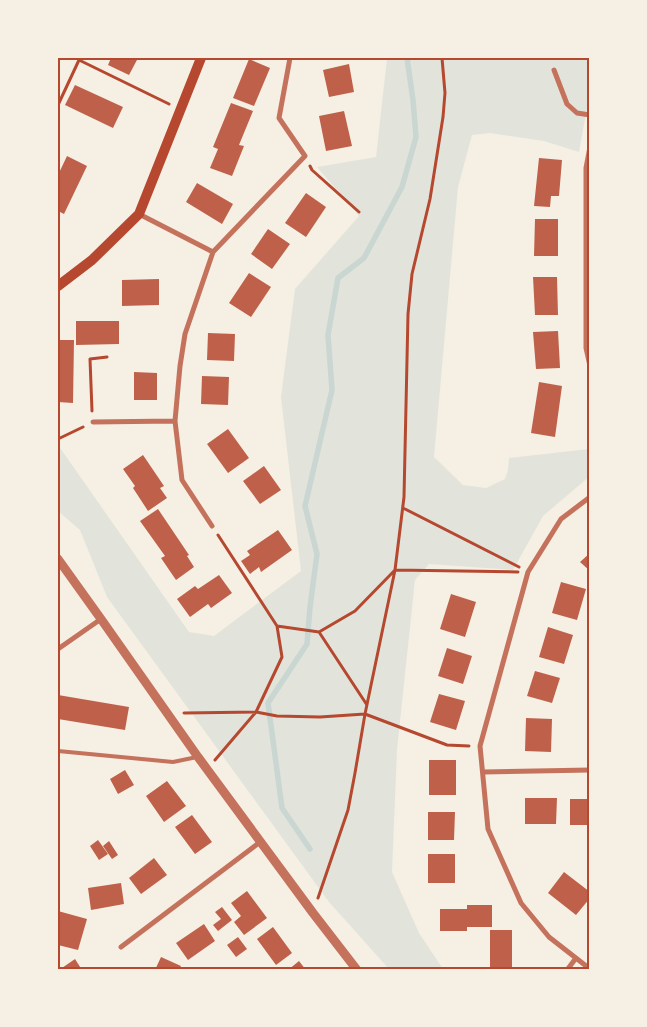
<svg xmlns="http://www.w3.org/2000/svg" width="647" height="1027" viewBox="0 0 647 1027" font-family="'DM Sans',sans-serif">
<style>
.green{fill:#e2e4dc}
.lines{fill:none;stroke-linecap:round;stroke-linejoin:round}
.stream{stroke:#c9d6d2;stroke-width:5.5}
.building{fill:#bf614a}
.path{stroke:#b5482f;stroke-width:3}
.service{stroke:#c5725c;stroke-width:4}
.minor{stroke:#c5725c;stroke-width:5}
.tertiary{stroke:#c5725c;stroke-width:9}
.secondary{stroke:#b5482f;stroke-width:10}
.neatline{fill:none;stroke:#b5482f;stroke-width:2}
</style>
<rect width="100%" height="100%" fill="#f6efe4"/>
<path class="green" d="M387 58H589V97L579 152 544 141 490 133 472 135 458 187 434 457 463 485 486 488 505 479 508 470 509 458 589 449 590 476 543 516 513 570 429 564 415 580 397 750 392 872 419 933 443 969H389L329 902 107 597 80 530 58 511V445L189 632 214 636 301 571 281 397 295 289 359 216 317 167 376 157Z"/>
<g class="lines">
<path class="stream" d="M310 849 282 808 268 703 307 644 310 607 317 554 305 506 332 390 328 335 338 278 364 258 402 187 416 137 413 100 407 58"/>
</g>
<path class="building" d="M111 58H138L129 75 108 65Z
M249 59 270 68 254 106 233 98Z
M349 64 354 92 329 97 323 70Z
M75 85 123 107 113 128 65 105Z
M231 103 253 111 239 145 244 146 232 176 210 168 218 149 213 147Z
M344 111 352 146 326 151 319 116Z
M67 156 87 166 64 214 58 211V175Z
M539 158 562 160 559 196H551L550 207 534 206Z
M197 183 233 204 222 224 186 202Z
M306 193 326 207 306 237 285 223Z
M535 219H558V256H534Z
M268 229 290 244 272 269 251 254Z
M249 273 271 287 251 317 229 303Z
M533 277H557L558 315H535Z
M159 279V305L122 306V280Z
M76 321H119V344L76 345Z
M558 331 560 368 536 369 533 332Z
M208 333 235 334 234 361 207 360Z
M58 340H74L73 403 58 402Z
M134 372 157 373V400H134Z
M202 376 229 377 228 405 201 404Z
M539 382 562 386 555 437 531 433Z
M228 429 249 458 228 473 207 444Z
M143 455 164 486 160 488 167 498 148 511 133 488 135 486 123 469Z
M264 466 281 490 260 504 243 481Z
M158 509 189 555 187 556 194 567 176 580 161 558 165 556 140 521Z
M278 530 292 550 261 572 259 567 250 574 241 561 250 555 247 551Z
M590 553V571L580 562Z
M219 575 232 593 211 608 208 604 190 617 177 599 195 586 198 589Z
M561 582 586 589 577 620 552 613Z
M451 594 476 602 465 637 440 629Z
M548 627 573 635 564 664 539 657Z
M447 648 472 656 463 684 438 676Z
M535 671 560 678 552 703 527 696Z
M439 694 465 701 456 730 430 722Z
M58 695 129 707 125 730 58 719Z
M526 718 552 719 551 752 525 751Z
M429 760H456V795H429Z
M125 770 134 785 118 794 110 779Z
M167 781 186 806 164 822 146 796Z
M525 798H557L556 824H525Z
M570 799H590V825H570Z
M428 812H455L454 840H428Z
M192 815 212 842 195 854 175 827Z
M98 840 108 854 99 860 90 846Z
M109 841 118 855 112 859 103 846Z
M428 854H455V883H428Z
M154 858 167 875 141 894 129 878Z
M564 872 590 892V898L576 915 548 893Z
M121 883 124 904 91 910 88 888Z
M247 891 267 918 244 935 234 922 241 916 231 903Z
M467 905H492V927H467V931H440V909H467Z
M222 907 232 920 218 931 213 925 221 919 215 912Z
M58 911 87 919 78 950 58 945Z
M204 924 215 941 188 960 176 943Z
M273 927 292 953 276 965 257 939Z
M490 930H512V970H490Z
M238 937 247 949 236 957 227 945Z
M161 957 181 966 179 970H155Z
M75 959 82 970H59Z
M299 961 306 970H288Z"/>
<g class="lines">
<path class="path" d="M58 105 79 60 169 104
M310 166 312 170 359 212
M92 411 90 359 107 357
M58 439 83 427
M403 508 519 567
M277 626 319 632 355 611 395 570 518 572
M319 632 367 705
M184 713 256 712 277 716 320 717 365 714 447 745 469 746
M215 760 256 712 282 657 277 626 218 535
M318 898 348 810 355 773 365 714 395 570 404 497 408 314 412 274 430 199 443 117 445 93 442 58"/>
<path class="service" d="M58 751 173 762 197 757"/>
<path class="minor" d="M554 70 567 104 577 113 590 115
M590 147 586 168V348L590 366
M139 214 213 252
M93 422 175 421
M590 497 561 519 528 572 480 746 488 829 521 903 549 937 590 969
M212 526 182 480 175 421 180 366 185 334 213 252 305 156 279 118 290 58
M58 649 101 619
M483 772 590 770
M121 947 260 842
M567 970 576 958"/>
<path class="tertiary" d="M58 559 101 619 198 757 313 913 357 970"/>
<path class="secondary" d="M58 286 92 260 139 214 201 58"/>
</g>
<rect width="647" height="1027" fill="none" stroke="#f6efe4" stroke-width="118"/>
<rect x="59" y="59" width="529" height="909" class="neatline"/>
</svg>
